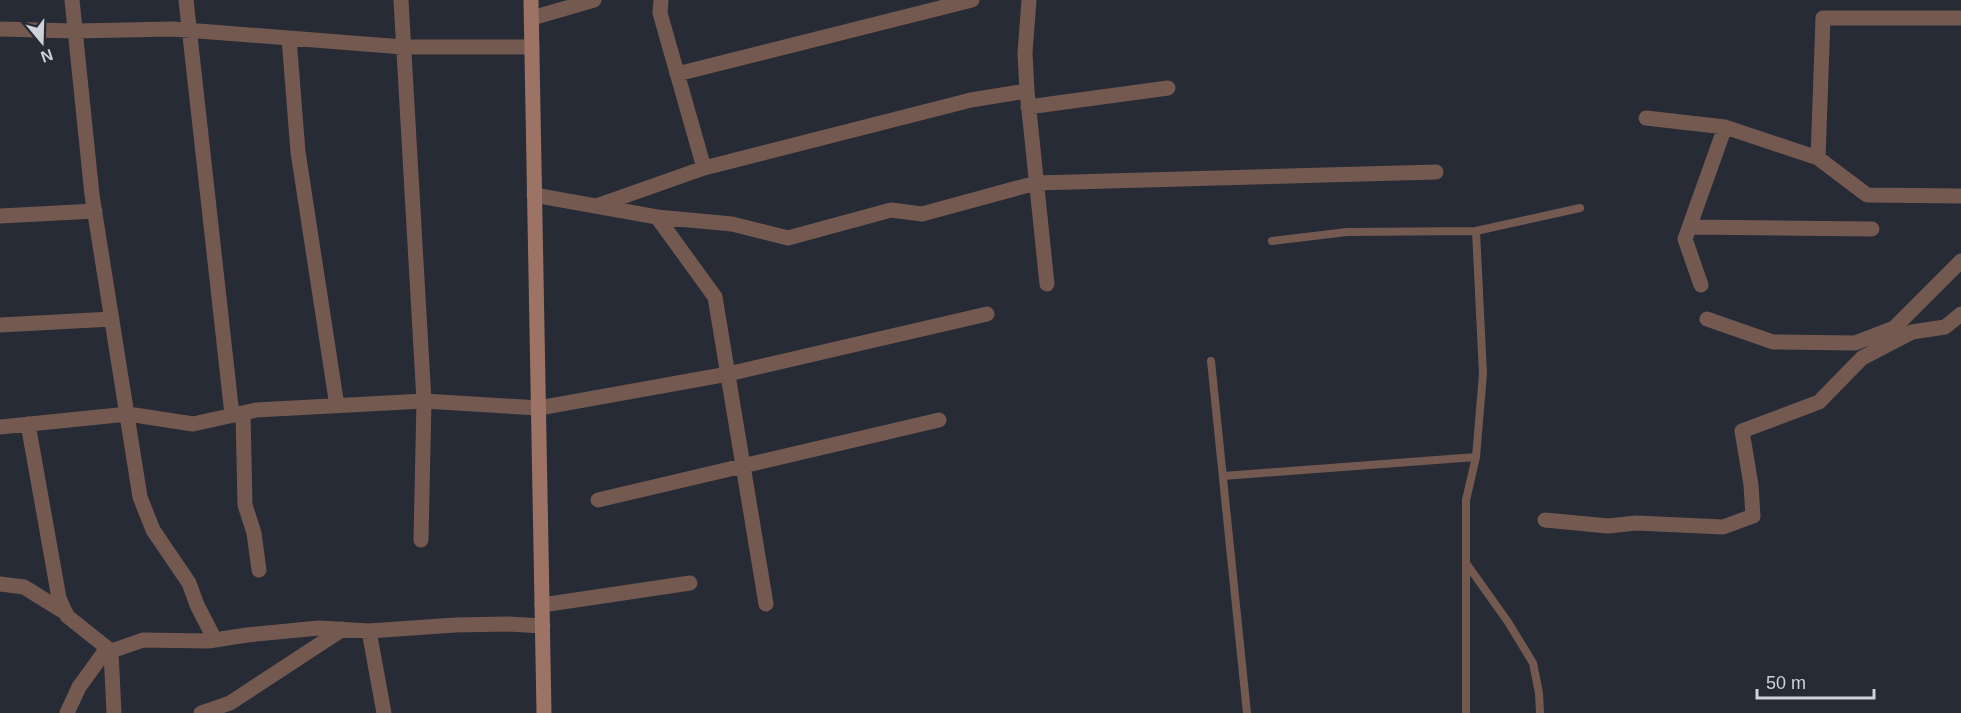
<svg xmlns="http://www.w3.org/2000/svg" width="1961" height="713" viewBox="0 0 1961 713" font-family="Helvetica,sans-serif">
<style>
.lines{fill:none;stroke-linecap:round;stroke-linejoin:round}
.lane{stroke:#745951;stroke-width:8}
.street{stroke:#745951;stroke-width:15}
.secondary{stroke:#9d7366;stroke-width:15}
</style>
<rect width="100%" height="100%" fill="#262b35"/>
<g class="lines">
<path class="lane" d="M1476 231 1580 208
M1272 241 1347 232 1476 231 1483 374 1476 457 1466 500V713
M1211 361 1247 713
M1223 476 1476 457
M1466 563 1508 622 1533 663 1539 693 1540 713"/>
<path class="street" d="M72 0 92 195 140 497 153 530 189 583 197 605 215 640
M186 0 232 415
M401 0 424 401 421 540
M661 0 660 13 704 168
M1029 0 1025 53 1027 91 1047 284
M532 18 594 0
M0 29 74 31 173 29 403 47H532
M289 38 298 152 337 406
M677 74 972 0
M1028 107 1168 88
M1646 118 1725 127 1818 158 1867 195 1961 196
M1818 158 1823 18H1961
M534 195 657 217 732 224 788 238 891 210 922 214 1036 183 1436 172
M599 205 704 168 971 100 1027 91
M0 216 95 211
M657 217 715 297 766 604
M1689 227 1872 229
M1701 285 1685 239 1725 127
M1707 319 1773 342 1855 343 1894 328 1961 261
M0 325 112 319
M243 413 245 505 254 533 259 570
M28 424 59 598 67 616 111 651 114 713
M0 427 128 414 193 424 256 410 424 401 539 408 728 374 987 314
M598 500 939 420
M1545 520 1608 526 1636 523 1723 527 1753 516 1751 485 1742 431 1819 402 1862 358 1912 332 1945 327 1961 314
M0 584 24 587 66 613
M542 605 690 583
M369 631 384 713
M67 713 79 687 103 654 143 640 208 641 247 635 319 628 369 631 455 625 506 624 543 626
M201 713 230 703 343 629"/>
<path class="secondary" d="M531 0 544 713"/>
</g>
<g transform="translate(42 42) rotate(161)" stroke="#262b35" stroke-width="4.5" paint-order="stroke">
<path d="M0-4.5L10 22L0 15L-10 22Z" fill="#cfd2d8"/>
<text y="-9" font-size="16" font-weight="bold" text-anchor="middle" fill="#cfd2d8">N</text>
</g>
<path d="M1757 689v9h117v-9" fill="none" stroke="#cfd2d8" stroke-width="3"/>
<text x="1766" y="689" font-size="18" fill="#cfd2d8" stroke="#262b35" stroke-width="4.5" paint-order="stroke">50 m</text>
</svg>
